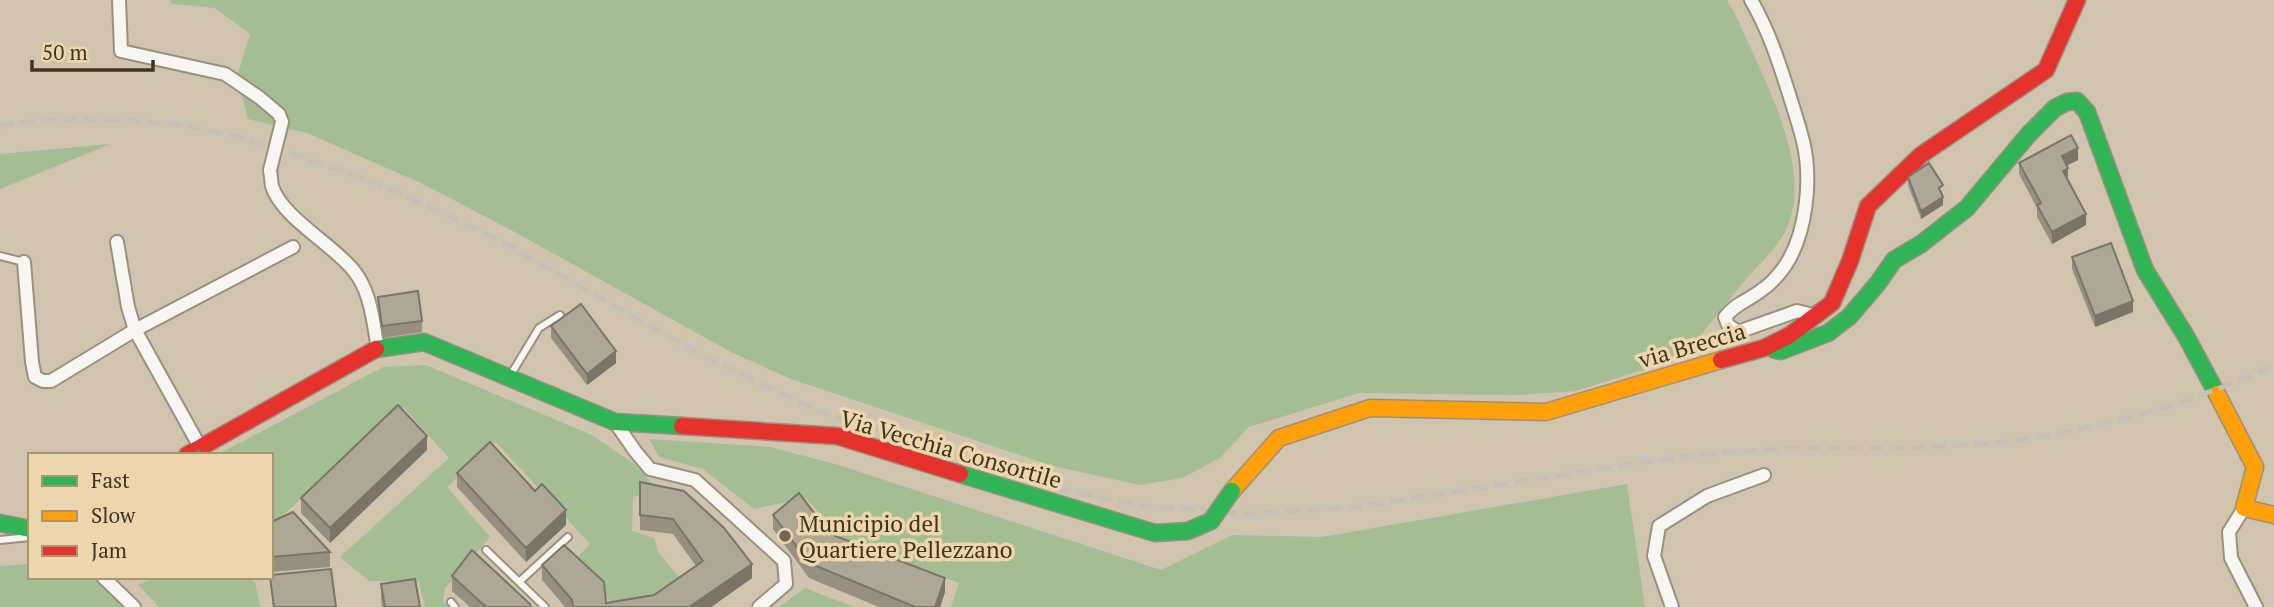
<svg xmlns="http://www.w3.org/2000/svg" width="2274" height="607" viewBox="0 0 2274 607" font-family="'PT Serif',serif">
<style>
.green{fill:#a4bd93}
.lines{fill:none;stroke-linecap:round;stroke-linejoin:round}
.lane-casing{stroke:#9a907f;stroke-width:10}
.street-casing{stroke:#9a907f;stroke-width:16}
.fast-casing{stroke:#9a907f;stroke-width:19}
.slow-casing{stroke:#9a907f;stroke-width:19}
.jam-casing{stroke:#9a907f;stroke-width:19}
.lane{stroke:#f8f6f3;stroke-width:6}
.street{stroke:#f8f6f3;stroke-width:12}
.fast{stroke:#30b455;stroke-width:16}
.slow{stroke:#ff9f0a;stroke-width:16}
.jam{stroke:#e5322d;stroke-width:16}
.rail{stroke:#c3c0ba;stroke-width:5;stroke-dasharray:14 7;stroke-linecap:butt}
.street-bridge-casing{stroke:#9a907f;stroke-width:16;stroke-linecap:butt}
.fast-bridge-casing{stroke:#9a907f;stroke-width:19;stroke-linecap:butt}
.street-bridge{stroke:#f8f6f3;stroke-width:12}
.fast-bridge{stroke:#30b455;stroke-width:16}
.wall{fill:#959080}
.shaded-wall{fill:#797568}
.building{fill:#ada795;stroke:#797568;stroke-width:2}
.poi-dot{fill:#716754;stroke:#edd6ac;stroke-width:2.5}
.labels{text-anchor:middle;dominant-baseline:central;stroke-width:7;stroke-linejoin:round;paint-order:stroke}
.street-label{font-size:23px;fill:#3e3524;stroke:#edd6ac}
.poi-label{font-size:23px;fill:#3e3524;stroke:#edd6ac;text-anchor:start}
</style>
<rect width="100%" height="100%" fill="#d0c4ae"/>
<path class="green" d="M170 0H1727L1737 18C1762 77 1820 175 1782 237 1773 252 1758 265 1747 278 1729 299 1713 320 1696 341L1708 349 1576 391 1516 395 1359 393 1249 427 1220 458 1182 478 1140 485 1053 466 791 379 731 352 511 230 423 184 307 133 248 119 237 77 250 34 215 8 172 4Z
M111 144 0 189V154Z
M426 365 592 435 637 466 658 490 633 497 632 531 654 538 658 552 682 581 651 599 618 605 604 597 573 562 590 544 496 442 447 487 490 537 445 588 443 601 449 607H425L419 582 369 581 340 557 449 458 403 407 271 526V455H217L383 367Z
M649 439 770 447 835 464 1161 570 1232 535 1322 537 1627 484 1645 607H951L959 583 845 542 806 498 754 509 703 469 659 457Z
M30 564V577H98L130 607H0V566Z
M157 577H243L255 582 260 607H159L138 585Z
M805 588 854 607H779Z"/>
<g class="lines">
<defs>
<path id="lane" d="M0 256 24 262
M510 376 539 328 560 315
M0 540 30 537
M486 550 545 607
M519 582 568 537
M451 602 455 607"/>
<path id="street" d="M119 0 121 51 225 74 260 98 279 114 282 122
M1751 0C1768 29 1779 62 1789 94 1794 110 1799 125 1803 141 1812 178 1807 233 1785 266 1778 276 1770 285 1759 292 1747 301 1735 304 1725 317L1728 325 1738 332 1797 311 1817 316
M270 170C271 175 271 181 272 186 281 217 334 245 354 271 371 292 373 322 378 348
M117 242 128 307 135 330 200 447
M24 262 32 362 35 377 43 381H51L135 330 293 247
M615 422 635 451 650 469 695 480 784 561 786 584 759 607
M2244 508 2229 532 2231 558 2256 607
M103 577 134 607
M1672 607 1654 556 1659 526 1707 496 1764 475"/>
<path id="fast" d="M376 349 424 342 615 422 682 426
M1775 350 1781 351 1828 333 1849 317 1878 283 1894 260 1921 244 1967 208 2028 135 2055 108 2067 102 2077 101 2087 112 2145 270 2187 338 2217 394
M960 474 1155 533 1188 531 1211 521
M0 523 30 529"/>
<path id="slow" d="M2217 394 2255 467 2244 508 2274 515
M1232 491 1279 438 1370 408 1546 412 1721 360"/>
<path id="jam" d="M1721 360 1764 348 1790 335 1832 303 1850 261 1868 206 1921 155 2046 70 2077 0
M682 426 837 436 960 474
M187 455 376 349"/>
</defs>
<use href="#lane" class="lane-casing"/>
<use href="#street" class="street-casing"/>
<use href="#fast" class="fast-casing"/>
<use href="#slow" class="slow-casing"/>
<use href="#jam" class="jam-casing"/>
<use href="#lane" class="lane"/>
<use href="#street" class="street"/>
<use href="#fast" class="fast"/>
<use href="#slow" class="slow"/>
<use href="#jam" class="jam"/>
<path class="rail" d="M0 126 16 123 76 119 126 120 189 126 242 138 347 172 400 193 504 243 696 352 813 409 1049 487 1142 506 1250 514 1356 507 1658 460 1728 452 1801 448H1917L2008 442 2070 432 2153 411 2215 390 2274 366"/>
<defs>
<path id="street-bridge" d="M270 170 282 122"/>
<path id="fast-bridge" d="M1211 521 1232 491"/>
</defs>
<use href="#street-bridge" class="street-bridge-casing"/>
<use href="#fast-bridge" class="fast-bridge-casing"/>
<use href="#street-bridge" class="street-bridge"/>
<use href="#fast-bridge" class="fast-bridge"/>
</g>
<path class="wall" d="M2078 160 2067 165 2068 180 2086 225 2052 244 2037 217V208L2019 174V163Z
M1908 177 1943 193 1942 194 1943 205 1921 219 1908 185Z
M2072 257 2133 312 2095 327 2072 269Z
M378 297 422 321V332L382 338 378 308Z
M551 326 616 363 587 385 551 338Z
M427 450 330 543 301 513V498Z
M457 473 566 525 526 562 457 487Z
M640 482 752 578 711 607H565L542 580V565L606 603 654 595 696 566 673 534 640 530Z
M773 515 830 534 945 592 940 607H879L809 578 773 529Z
M271 522 330 552V567L271 572Z
M452 576 531 607H470L452 591Z
M270 577 336 607H273Z
M381 584 420 607H382L381 599Z"/>
<path class="shaded-wall" d="M2078 148V160L2062 168V156Z
M2068 168V179L2063 171Z
M1943 197V205L1921 219V211Z
M2086 214V225L2052 244V232Z
M2133 301V312L2095 327V316Z
M616 351V363L587 385V374Z
M427 436V450L330 543V528Z
M566 510V525L526 562V548Z
M752 564V578L711 607H689Z
M945 578V592L940 607H935Z"/>
<path class="building" d="M2071 135 2078 148 2062 156 2068 168 2063 171 2086 214 2052 232 2037 205 2041 203 2019 163Z
M1929 163 1943 185 1939 188 1943 197 1921 211 1908 177Z
M2111 243 2133 301 2095 316 2072 257Z
M418 291 422 321 382 326 378 297Z
M581 304 616 351 587 374 551 326Z
M398 405 427 436 330 528 301 498Z
M490 442 535 491 542 484 566 510 526 548 457 473Z
M199 450 201 455H191Z
M640 482 684 491 724 528 752 564 689 607H573L572 600 542 565 564 545 604 582 606 603 654 595 703 561 673 519 640 515Z
M799 493 830 534 945 578 935 607H915L809 563 773 515Z
M293 512 330 552 271 557V522Z
M472 550 530 604 531 607H486L452 576Z
M331 569 336 607H274L270 577 271 575Z
M415 579 420 607H385L381 584Z"/>
<circle class="poi-dot" cx="785" cy="536" r="7"/>
<g class="labels">
<g class="street-label">
<text transform="translate(1692 345) rotate(-16)">via Breccia</text>
<text transform="translate(951 449) rotate(16)">Via Vecchia Consortile</text>
</g>
<g class="poi-label">
<text x="799" y="523">Municipio del<tspan x="799" dy="26">Quartiere Pellezzano</tspan></text>
</g>
</g>
<rect x="28" y="453" width="245" height="126" fill="#edd6ac" stroke="#a79676" stroke-width="2"/>
<rect x="42" y="476" width="35" height="10" fill="#30b455" stroke="#a79676" stroke-width="2"/>
<text x="91" y="488" font-size="21" fill="#3e3524">Fast</text>
<rect x="42" y="511" width="35" height="10" fill="#ff9f0a" stroke="#a79676" stroke-width="2"/>
<text x="91" y="523" font-size="21" fill="#3e3524">Slow</text>
<rect x="42" y="546" width="35" height="10" fill="#e5322d" stroke="#a79676" stroke-width="2"/>
<text x="91" y="558" font-size="21" fill="#3e3524">Jam</text>
<path d="M32 60v10h121v-10" fill="none" stroke="#3e3524" stroke-width="3.5"/>
<text x="42" y="60" font-size="21" fill="#3e3524" stroke="#edd6ac" stroke-width="5" paint-order="stroke">50 m</text>
</svg>
